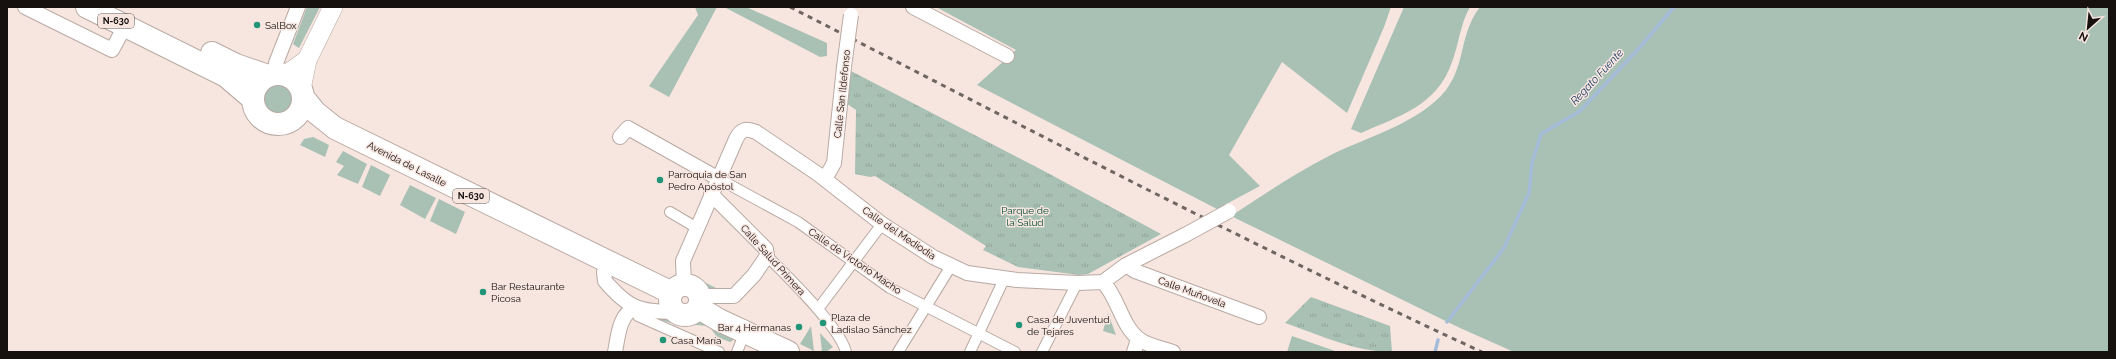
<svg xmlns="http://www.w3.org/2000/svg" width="2116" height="359" viewBox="0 0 2116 359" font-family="Raleway,sans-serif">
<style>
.green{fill:#a9c0b4}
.park{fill:url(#park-tufts)}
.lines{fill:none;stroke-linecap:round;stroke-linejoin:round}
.stream{stroke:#a5bcd9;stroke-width:3.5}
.pedestrian-casing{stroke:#b9a9a3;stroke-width:12}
.minor-casing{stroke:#b9a9a3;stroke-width:16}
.secondary-casing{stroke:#b9a9a3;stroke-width:20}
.trunk-casing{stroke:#b9a9a3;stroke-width:24}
.pedestrian{stroke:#fff;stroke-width:10}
.minor{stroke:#fff;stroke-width:14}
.secondary{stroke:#fff;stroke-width:19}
.trunk{stroke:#fff;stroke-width:22}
.rail{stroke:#6f6561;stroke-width:3;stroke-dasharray:5 5;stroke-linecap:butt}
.minor-bridge-casing{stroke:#b9a9a3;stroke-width:16;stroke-linecap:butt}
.minor-bridge{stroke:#fff;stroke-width:14}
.poi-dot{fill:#219578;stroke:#f7e6e0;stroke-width:1.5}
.labels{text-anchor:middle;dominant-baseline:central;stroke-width:3;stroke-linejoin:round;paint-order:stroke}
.shield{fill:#f7e6e0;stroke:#5a504d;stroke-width:1}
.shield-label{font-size:9px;font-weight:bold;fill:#16100e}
.poi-label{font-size:10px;fill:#16100e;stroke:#f7e6e0;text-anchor:start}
.street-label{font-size:10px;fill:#16100e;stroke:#f7e6e0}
.park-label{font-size:10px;fill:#044c32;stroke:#f7e6e0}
.water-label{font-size:11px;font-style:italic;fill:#1e3e66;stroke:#f7e6e0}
</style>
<defs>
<pattern id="park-tufts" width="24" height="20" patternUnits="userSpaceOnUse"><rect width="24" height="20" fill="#a9c0b4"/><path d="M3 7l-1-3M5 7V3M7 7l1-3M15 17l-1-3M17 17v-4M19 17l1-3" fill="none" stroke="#91a49a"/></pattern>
</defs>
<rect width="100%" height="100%" fill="#f7e6e0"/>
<path class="green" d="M307 7H320L299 48 293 44Z
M695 7H717L669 97 649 86 698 15Z
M724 7H746L827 43V56L820 57Z
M936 7H1391L1384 27 1347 113 1282 62 1229 155 1260 186 1217 209 977 85 1016 50Z
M1404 7H1470C1460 24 1459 44 1452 62 1437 106 1399 116 1361 133L1351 129Z
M1480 7H2109V352H1514L1460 328 1231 216C1263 195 1294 174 1327 157 1365 137 1419 124 1446 90 1466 64 1459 34 1480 7Z
M262 99a16 16 0 1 1 32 0a16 16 0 1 1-32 0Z
M313 137 329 145 325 157 300 145 304 139Z
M343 151 367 164 358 184 337 175 344 166 336 162Z
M371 165 390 175 380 196 362 187Z
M410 185 436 198 425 219 400 205Z
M439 199 465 212 456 234 430 221Z
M688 274 722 291 705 290 699 283 688 277Z
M1108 313 1116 335 1103 331Z
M650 317H669L681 324 697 321 704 322 735 339 730 342 717 337 709 326 671 323Z
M811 326 814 351 800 344Z
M820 333 833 347 826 352H822Z
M1292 336 1338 352H1287Z"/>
<path class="park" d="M849 70 1044 171 1161 234 1088 274 1079 275 1018 267 983 250 986 246 875 176 870 177 855 174 856 110 846 103Z
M1311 297 1390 326 1392 352C1355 352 1320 335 1285 323Z"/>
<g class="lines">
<path class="stream" d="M1447 322 1504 248 1529 193 1532 163 1541 134 1580 111 1641 46 1674 7
M1435 352 1438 340"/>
<defs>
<path id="pedestrian" d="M719 179 798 222 890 288 1015 352
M670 212 697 228
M767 256C786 275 840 327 846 352
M818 309 882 224
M638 316 719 352
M737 352 745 332
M898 352 951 266
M970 352 1004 279
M1042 352 1077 283"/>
<path id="minor" d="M25 7 112 50 125 26
M913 7 1007 56
M277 74 276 63 298 7
M620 137 628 128 719 179
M825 179 834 163 844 67
M608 263 604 272 605 281C628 308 639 312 674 312
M1126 265 1135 271 1259 317
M1103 282C1118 297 1121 325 1139 339 1148 346 1162 348 1173 352
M684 285 683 261 736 139C741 129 746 128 756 132L818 174 882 224 933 257 967 273 1017 280 1077 283 1103 282 1126 265 1185 235
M700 296H734L754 275 767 256 766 249 711 194
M615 352C618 337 619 314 635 308
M1134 352 1138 339"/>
<path id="secondary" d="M286 75 307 60
M301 89 307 60 333 7"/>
<path id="trunk" d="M87 7 226 76 253 99
M212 53 236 65 268 76
M253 99a25 25 0 1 1 50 0a25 25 0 1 1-50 0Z
M303 97 315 112 335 128 672 293
M670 300a15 15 0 1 1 30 0a15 15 0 1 1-30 0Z
M699 308 719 320 788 352"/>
</defs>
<use href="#pedestrian" class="pedestrian-casing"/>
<use href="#minor" class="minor-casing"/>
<use href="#secondary" class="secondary-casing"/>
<use href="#trunk" class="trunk-casing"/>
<use href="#pedestrian" class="pedestrian"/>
<use href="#minor" class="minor"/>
<use href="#secondary" class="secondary"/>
<use href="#trunk" class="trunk"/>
<path class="rail" d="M790 7C1019 124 1248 244 1482 352"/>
<defs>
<path id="minor-bridge" d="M844 67 851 15
M1185 235 1229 211"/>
</defs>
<use href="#minor-bridge" class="minor-bridge-casing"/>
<use href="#minor-bridge" class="minor-bridge"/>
</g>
<g class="poi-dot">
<circle cx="257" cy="25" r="4"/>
<circle cx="660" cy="180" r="4"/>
<circle cx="483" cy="292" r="4"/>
<circle cx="823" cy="323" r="4"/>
<circle cx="1019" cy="325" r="4"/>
<circle cx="799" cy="327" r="4"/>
<circle cx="663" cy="340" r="4"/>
</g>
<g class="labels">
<g class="shield">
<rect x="98" y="14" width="36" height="14" rx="3"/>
<rect x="453" y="189" width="36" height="14" rx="3"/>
</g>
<g class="shield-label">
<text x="116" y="21">N-630</text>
<text x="471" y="196">N-630</text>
</g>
<g class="poi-label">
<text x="265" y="25">SalBox</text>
<text x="668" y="174">Parroquia de San<tspan x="668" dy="12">Pedro Apóstol</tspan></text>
<text x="491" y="286">Bar Restaurante<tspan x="491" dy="12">Picosa</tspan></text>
<text x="831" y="317">Plaza de<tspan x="831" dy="12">Ladislao Sánchez</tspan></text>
<text x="1027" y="319">Casa de Juventud<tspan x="1027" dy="12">de Tejares</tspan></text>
<text x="791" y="327" text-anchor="end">Bar 4 Hermanas</text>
<text x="671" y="340">Casa María</text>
</g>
<g class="street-label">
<text transform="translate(842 94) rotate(-84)">Calle San Ildefonso</text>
<text transform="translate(407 164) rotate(27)">Avenida de Lasalle</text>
<text transform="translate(899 233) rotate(34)">Calle del Mediodía</text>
<text transform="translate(773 260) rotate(48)">Calle Salud Primera</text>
<text transform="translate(855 261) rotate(34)">Calle de Victorio Macho</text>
<text transform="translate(1192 292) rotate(20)">Calle Muñovela</text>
</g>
<g class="park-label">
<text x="1025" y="210">Parque de<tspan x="1025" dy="12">la Salud</tspan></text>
</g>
<g class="water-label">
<text transform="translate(1597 77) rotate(-47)">Regato Fuente</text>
</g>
</g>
<rect width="2116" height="359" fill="none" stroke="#16100e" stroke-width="16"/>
<g transform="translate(2088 28) rotate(207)" stroke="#f7e6e0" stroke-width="3" paint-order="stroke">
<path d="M0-3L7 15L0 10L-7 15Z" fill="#16100e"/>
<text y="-6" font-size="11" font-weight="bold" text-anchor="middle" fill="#16100e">N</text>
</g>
</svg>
